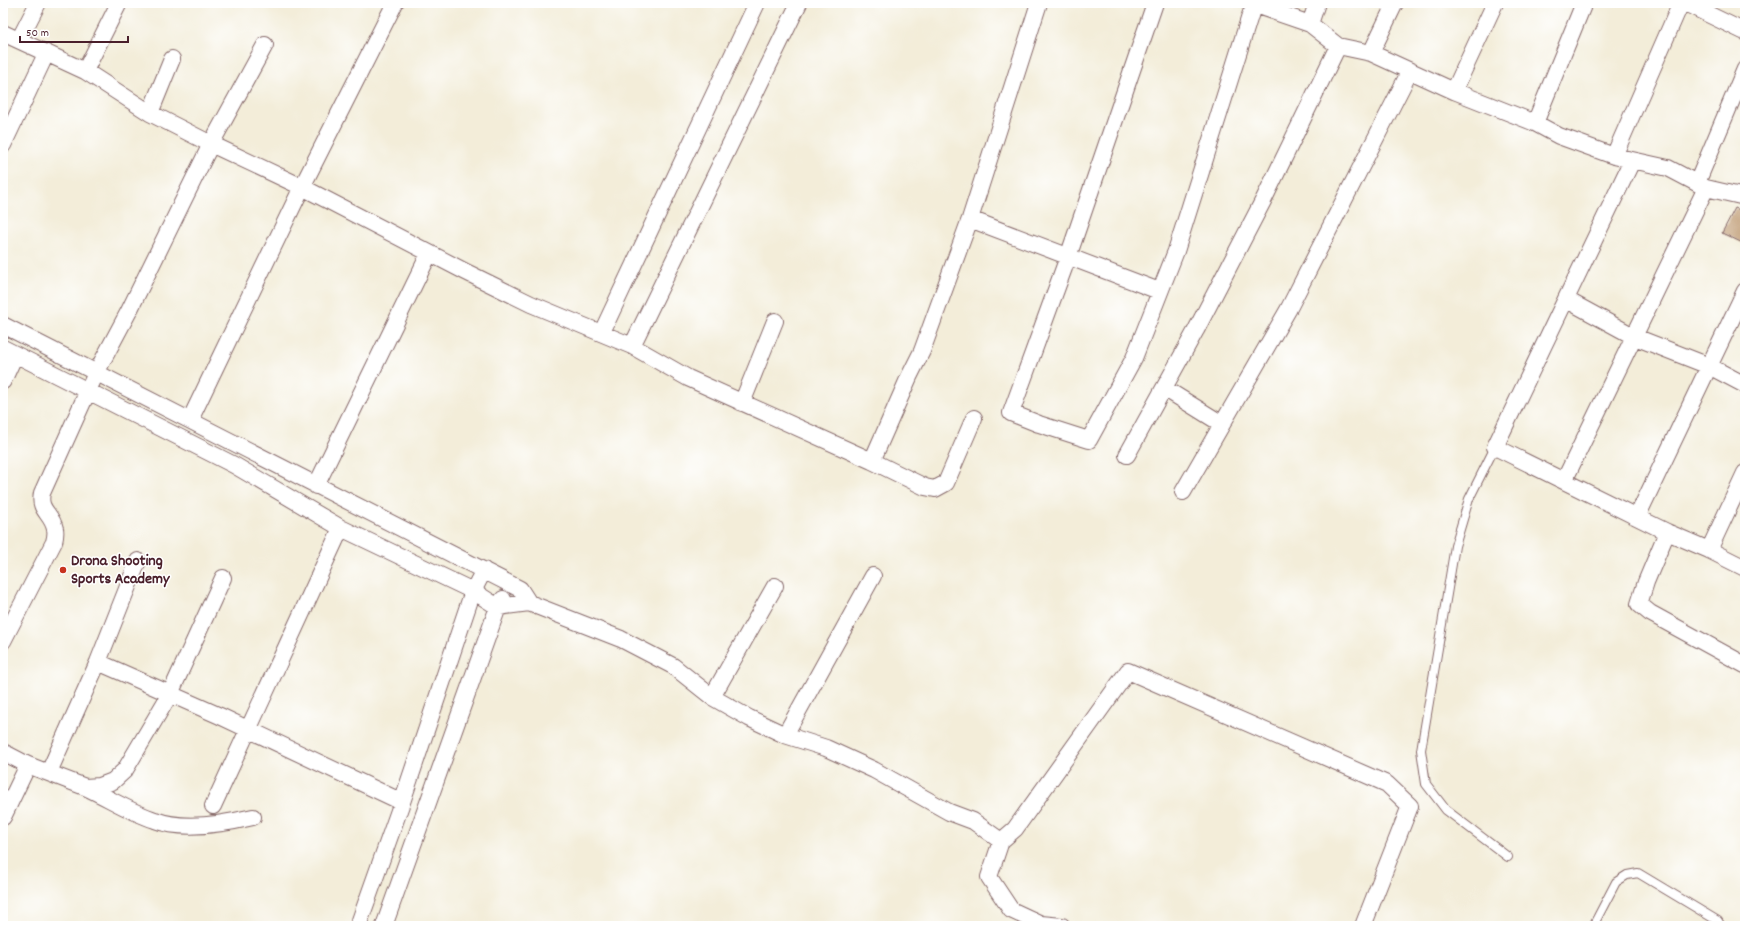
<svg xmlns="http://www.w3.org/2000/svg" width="1748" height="929" viewBox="0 0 1748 929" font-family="Dekko,sans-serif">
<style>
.building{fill:#c3a17c}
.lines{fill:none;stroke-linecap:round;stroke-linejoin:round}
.lane-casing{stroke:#856768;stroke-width:10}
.street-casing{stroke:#856768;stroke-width:18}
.lane{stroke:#fff;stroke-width:8}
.street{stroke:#fff;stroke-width:16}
.poi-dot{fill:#c8321e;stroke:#fff;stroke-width:1.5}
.labels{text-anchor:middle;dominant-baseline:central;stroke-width:3;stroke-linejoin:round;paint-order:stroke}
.poi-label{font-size:16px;font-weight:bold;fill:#4a1f2b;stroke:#fff;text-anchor:start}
</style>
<rect width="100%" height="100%" fill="#fff"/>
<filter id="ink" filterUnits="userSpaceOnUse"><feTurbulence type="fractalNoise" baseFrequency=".025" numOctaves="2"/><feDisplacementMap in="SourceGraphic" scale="8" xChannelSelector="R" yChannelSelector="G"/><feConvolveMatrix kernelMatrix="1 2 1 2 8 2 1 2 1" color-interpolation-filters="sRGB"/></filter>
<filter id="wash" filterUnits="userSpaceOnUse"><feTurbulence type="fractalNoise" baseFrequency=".012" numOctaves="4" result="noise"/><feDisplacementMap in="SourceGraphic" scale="16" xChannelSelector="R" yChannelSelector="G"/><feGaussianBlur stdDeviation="0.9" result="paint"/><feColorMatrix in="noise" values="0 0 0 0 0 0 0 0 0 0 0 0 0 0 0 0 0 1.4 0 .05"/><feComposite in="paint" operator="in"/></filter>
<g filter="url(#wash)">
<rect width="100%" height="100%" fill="#f3edd9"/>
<g id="blocks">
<path class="building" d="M1735 208 1745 212V244L1722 233Z"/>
</g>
</g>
<g filter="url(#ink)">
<use href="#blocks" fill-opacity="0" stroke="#856768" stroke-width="1"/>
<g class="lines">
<defs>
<path id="lane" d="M1495 447 1469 499 1455 546 1421 750 1426 784 1446 810 1508 857
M1593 926 1616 882 1627 875 1638 873 1718 921 1721 926"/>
<path id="street" d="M1155 3 1068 257 1011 413 1039 424 1089 440 1134 358 1176 251 1254 3
M1249 3 1310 24 1338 46 1371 53 1395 3
M1685 3 1745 32
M1310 24 1317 3
M3 33 85 71 150 113 211 144 302 187 466 272 531 304 632 346 688 378 872 461 925 487 935 489 946 483 974 418
M19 40 38 3
M1371 53 1454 91 1535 123 1559 136 1614 156 1668 168 1706 188 1745 197
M85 71 119 3
M1454 91 1495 3
M150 113 172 59
M1535 123 1584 3
M3 145 46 54
M1614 156 1681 3
M1632 161 1495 447 1667 532 1709 550 1745 568
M1697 183 1745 69
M970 219 1159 291
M1567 300 1635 337 1709 366 1745 385
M3 325 520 589 529 603
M602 332 757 3
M632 346 799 3
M3 348 234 465 341 528 473 591 498 607 529 603 621 639 673 666 712 697 749 718 785 735 826 748 874 770 949 812 973 821 1001 841 989 877 1011 910 1041 924 1062 926
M3 381 15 355
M1164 388 1222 424
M742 403 775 321
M190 420 302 187 395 3
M1127 455 1196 330 1264 199 1338 46
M872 461 909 377 922 351 970 219 1039 3
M1564 481 1706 188
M316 486 429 254
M1183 492 1288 310 1410 71
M1637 517 1745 291
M1667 532 1646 582 1639 604 1650 613 1745 665
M1709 550 1745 473
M3 641 54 542C55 538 56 533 55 529 52 513 38 511 42 493L96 373 129 311 211 144 265 45
M98 662 220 716 402 802
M712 697 775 586
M785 735 873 576
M3 752 28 765 85 787 100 786 113 781 125 770 170 694 223 578
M49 772 98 662 138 561
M85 787C109 798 130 812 155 820 183 831 224 824 253 817
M213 806 341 528
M3 817 28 765
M1001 841 1015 829 1128 671 1387 784 1410 806 1363 926
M358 926 402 802 473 591 484 570
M384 926 498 607 503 599"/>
</defs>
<use href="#lane" class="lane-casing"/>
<use href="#street" class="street-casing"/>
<use href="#lane" class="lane"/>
<use href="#street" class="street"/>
</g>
</g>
<circle class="poi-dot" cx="63" cy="570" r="4"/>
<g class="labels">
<g class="poi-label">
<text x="71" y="561">Drona Shooting<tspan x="71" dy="18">Sports Academy</tspan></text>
</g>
</g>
<rect width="1748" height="929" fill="none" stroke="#fff" stroke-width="16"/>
<path d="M20 36v6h108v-6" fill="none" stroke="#4a1f2b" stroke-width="2"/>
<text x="26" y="36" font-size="12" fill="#4a1f2b" stroke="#ffffff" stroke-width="3" paint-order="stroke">50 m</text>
</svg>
